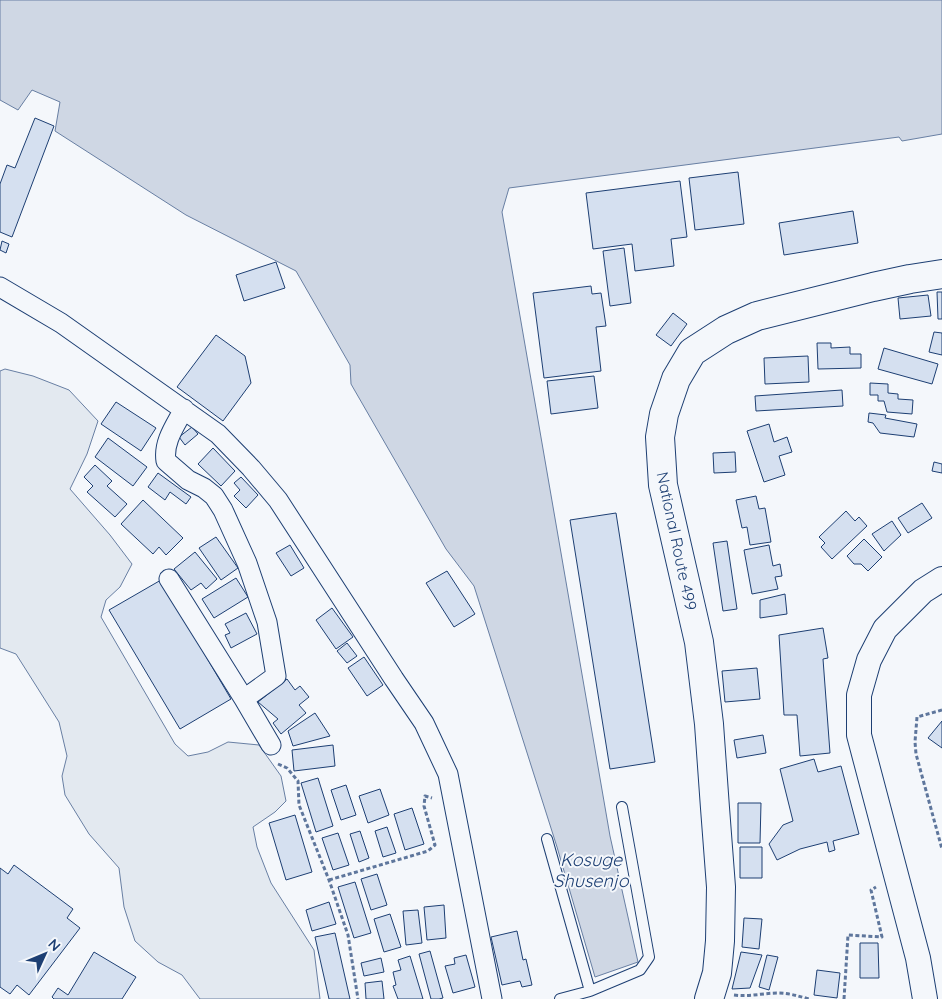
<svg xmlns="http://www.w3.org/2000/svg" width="942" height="999" viewBox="0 0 942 999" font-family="Quicksand,sans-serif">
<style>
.green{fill:#e3e9f0;stroke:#687fa3}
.water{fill:#cfd7e4;stroke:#687fa3}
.building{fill:#d5e0f0;stroke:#1d3f73}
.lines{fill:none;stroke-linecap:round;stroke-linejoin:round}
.service-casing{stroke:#1d3f73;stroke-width:12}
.minor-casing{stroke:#1d3f73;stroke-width:21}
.tertiary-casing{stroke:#1d3f73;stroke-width:26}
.trunk-casing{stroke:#1d3f73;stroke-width:30}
.path{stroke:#5e769c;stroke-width:3;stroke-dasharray:4 2.5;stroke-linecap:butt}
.service{stroke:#f4f7fb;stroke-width:10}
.minor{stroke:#f4f7fb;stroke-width:19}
.tertiary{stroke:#f4f7fb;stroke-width:24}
.trunk{stroke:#f4f7fb;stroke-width:28}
.labels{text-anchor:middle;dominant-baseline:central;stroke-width:4;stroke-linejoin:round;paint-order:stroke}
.street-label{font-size:16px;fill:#1d3f73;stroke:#f4f7fb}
.water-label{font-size:18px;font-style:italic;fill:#1d3f73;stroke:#f4f7fb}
</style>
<rect width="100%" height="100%" fill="#f4f7fb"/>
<path class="green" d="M5 369 33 376 69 390 98 421 87 454 70 489 110 535 132 564 120 587 106 600 101 617 175 744 188 756 208 752 228 742 259 745 281 776 286 801 275 812 253 827 257 847 271 883 314 950 320 999H200L182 975 158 962 135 941 124 907 119 868 89 834 65 795 62 776 67 756 59 722 16 654 0 648V371Z"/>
<path class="water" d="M0 0H942V134L902 141 899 137 509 188 502 212 610 836 638 962 595 977 557 847 474 586 446 549 351 384 350 365 296 271 186 215 55 131 60 102 32 90 18 110 0 100Z"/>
<path class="building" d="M35 118 54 126 12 237 0 232V184L7 165 15 168Z
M738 172 744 224 695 230 689 178Z
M680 181 687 237 671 239 674 266 635 271 632 244 593 249 586 193Z
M853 211 858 243 784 255 779 223Z
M2 241 9 244 6 253 0 250Z
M624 248 631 303 610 306 603 251Z
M276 262 285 288 244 301 236 275Z
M591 286 592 294 601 293 606 326 596 327 601 371 544 378 533 293Z
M937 292H942V319H938Z
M928 295 931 316 900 319 898 298Z
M673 313 687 324 671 346 656 335Z
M934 332 942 333V355L929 352Z
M216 335 245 356 251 383 223 421 177 387Z
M817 343H831V348L850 347V354H861V368L818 369Z
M884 348 938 364 932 384 878 369Z
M808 356 809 382 765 384 764 358Z
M594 376 598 408 551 414 547 381Z
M870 383 888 384V393L898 394V399L913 400 912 414 887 412 884 401H878V395H870Z
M842 390 843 406 756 411 755 396Z
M116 402 156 428 141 451 101 424Z
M869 413 886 415 885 418 917 424 914 437 880 433 873 423 868 422Z
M769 424 774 442 787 437 792 452 779 456 785 475 764 482 747 431Z
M192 427 198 434 185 445 179 437Z
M108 438 147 467 133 486 95 457Z
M213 448 235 471 221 486 198 464Z
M735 452 736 472 714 473 713 453Z
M934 462 942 464V473L932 471Z
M95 465 112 481 107 486 127 504 115 517 87 492 93 486 84 477Z
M158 473 191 497 186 504 170 492 165 500 148 487Z
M241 477 258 495 246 508 234 496 240 490 234 483Z
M756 496 759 509 765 508 771 542 750 545 747 527 742 528 736 500Z
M143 500 183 538 166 555 159 547 153 554 121 524Z
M922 503 932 518 908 533 898 518Z
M846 511 855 521 859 517 867 526 832 559 821 547 825 543 819 537Z
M616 513 655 762 610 769 570 520Z
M892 521 901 535 884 551 872 534Z
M216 537 238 568 221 580 199 548Z
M864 539 882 557 868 571 861 564H854L847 556Z
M727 541 737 609 723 611 713 543Z
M290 545 304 568 291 576 276 553Z
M769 545 773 566 780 564 782 576 775 577 778 589 752 594 744 550Z
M195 552 217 579 206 589 201 583 191 590 174 569Z
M447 571 475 614 454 627 426 583Z
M236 578 248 597 214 618 202 599Z
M161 580 231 699 180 729 109 610Z
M785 594 787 614 760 618V600Z
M332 608 353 637 336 649 316 620Z
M246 613 257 634 231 648 225 635 230 633 225 624Z
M823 628 828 658 823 659 830 753 800 756 797 715H784L779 635Z
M347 643 357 656 347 663 337 651Z
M364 657 383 685 367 696 348 668Z
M757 668 760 699 725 702 722 671Z
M287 679 295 690 300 686 309 697 299 705 306 713 281 734 273 723 278 719 258 702Z
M315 713 330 736 293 746 288 731Z
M942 721V748L928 738Z
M763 735 766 753 737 758 734 740Z
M333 745 335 766 294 771 292 750Z
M814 759 818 772 841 766 859 834 833 841 835 850 829 852 827 842 800 849 777 860 769 844 783 825 793 821 780 769Z
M318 778 333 826 316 832 301 783Z
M346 785 356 815 341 820 331 790Z
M380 789 389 815 368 823 359 796Z
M738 803H761L760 843H738Z
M412 808 424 844 405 850 394 814Z
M295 815 312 872 286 880 269 823Z
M387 827 396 853 383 857 375 831Z
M360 831 369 858 359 862 350 834Z
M338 833 349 865 333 870 322 838Z
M740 847H762V878H740Z
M14 865 73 909 67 918 80 928 29 995 17 985 10 994 0 987V868L8 874Z
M377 874 387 905 371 910 361 879Z
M355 882 371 933 354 938 338 887Z
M329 902 336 924 312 931 306 910Z
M444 905 446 938 427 940 424 907Z
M418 910 422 943 406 945 403 911Z
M390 914 401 947 384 952 374 919Z
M744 918 762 919 759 949 742 947Z
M517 931 523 960 526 959 532 985 522 987 520 981 502 985 491 937Z
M335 933 350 999H329L315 937Z
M860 943H878L879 978H860Z
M430 951 443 998 439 999H431L419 954Z
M94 952 136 977 122 999H54L52 997 58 988 68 995Z
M741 952 762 955 750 988 732 989Z
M466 955 475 987 453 993 445 966 455 964 454 958Z
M767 955 778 957 769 990 759 987Z
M410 956 423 999H398L393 986 396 985 393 972 401 970 398 960Z
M381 958 384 972 364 976 361 963Z
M817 970 840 973 837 998 814 995Z
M382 981 384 999H366L365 983Z"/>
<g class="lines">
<defs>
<path id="service" d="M547 839 590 991 560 999
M590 991 640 970 649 957 622 807"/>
<path id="minor" d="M0 287 61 323 218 434 251 468 278 500 394 679 424 723 448 774 492 999
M184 409C175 426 163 442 166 461L188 480 204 488 214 496 223 510 247 563 267 622 276 676 244 699 271 745
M169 579 244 699"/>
<path id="tertiary" d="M925 999 918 958 859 735V695L869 660 885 629 923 591 942 579"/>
<path id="trunk" d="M709 999 717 973 720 941 721 887 715 808 709 724 699 642 663 485 660 437 664 414 676 379 692 352 726 330 757 316 873 287 910 279 942 274"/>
</defs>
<use href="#service" class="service-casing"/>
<use href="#minor" class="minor-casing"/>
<use href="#tertiary" class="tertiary-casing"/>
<use href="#trunk" class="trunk-casing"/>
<path class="path" d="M942 710 917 717 915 742 916 754 942 849
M278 764 287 768 298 781 299 805 329 880 348 935 358 999
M329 880 428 851 435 845 424 806 425 796 432 798
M734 995C750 997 763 993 778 993 789 993 798 996 809 999
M844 999 848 935 882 937 871 890 876 887"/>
<use href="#service" class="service"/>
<use href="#minor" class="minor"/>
<use href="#tertiary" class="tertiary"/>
<use href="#trunk" class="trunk"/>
</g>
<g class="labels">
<g class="street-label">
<text transform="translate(677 541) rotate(78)">National Route 499</text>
</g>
<g class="water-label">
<text x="591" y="859">Kosuge<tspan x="591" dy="21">Shusenjo</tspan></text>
</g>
</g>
<g transform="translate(45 954) rotate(46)" stroke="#f4f7fb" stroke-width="4" paint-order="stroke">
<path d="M0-4L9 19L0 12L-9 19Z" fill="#1d3f73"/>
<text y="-8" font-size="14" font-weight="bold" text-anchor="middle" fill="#1d3f73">N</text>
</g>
</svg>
